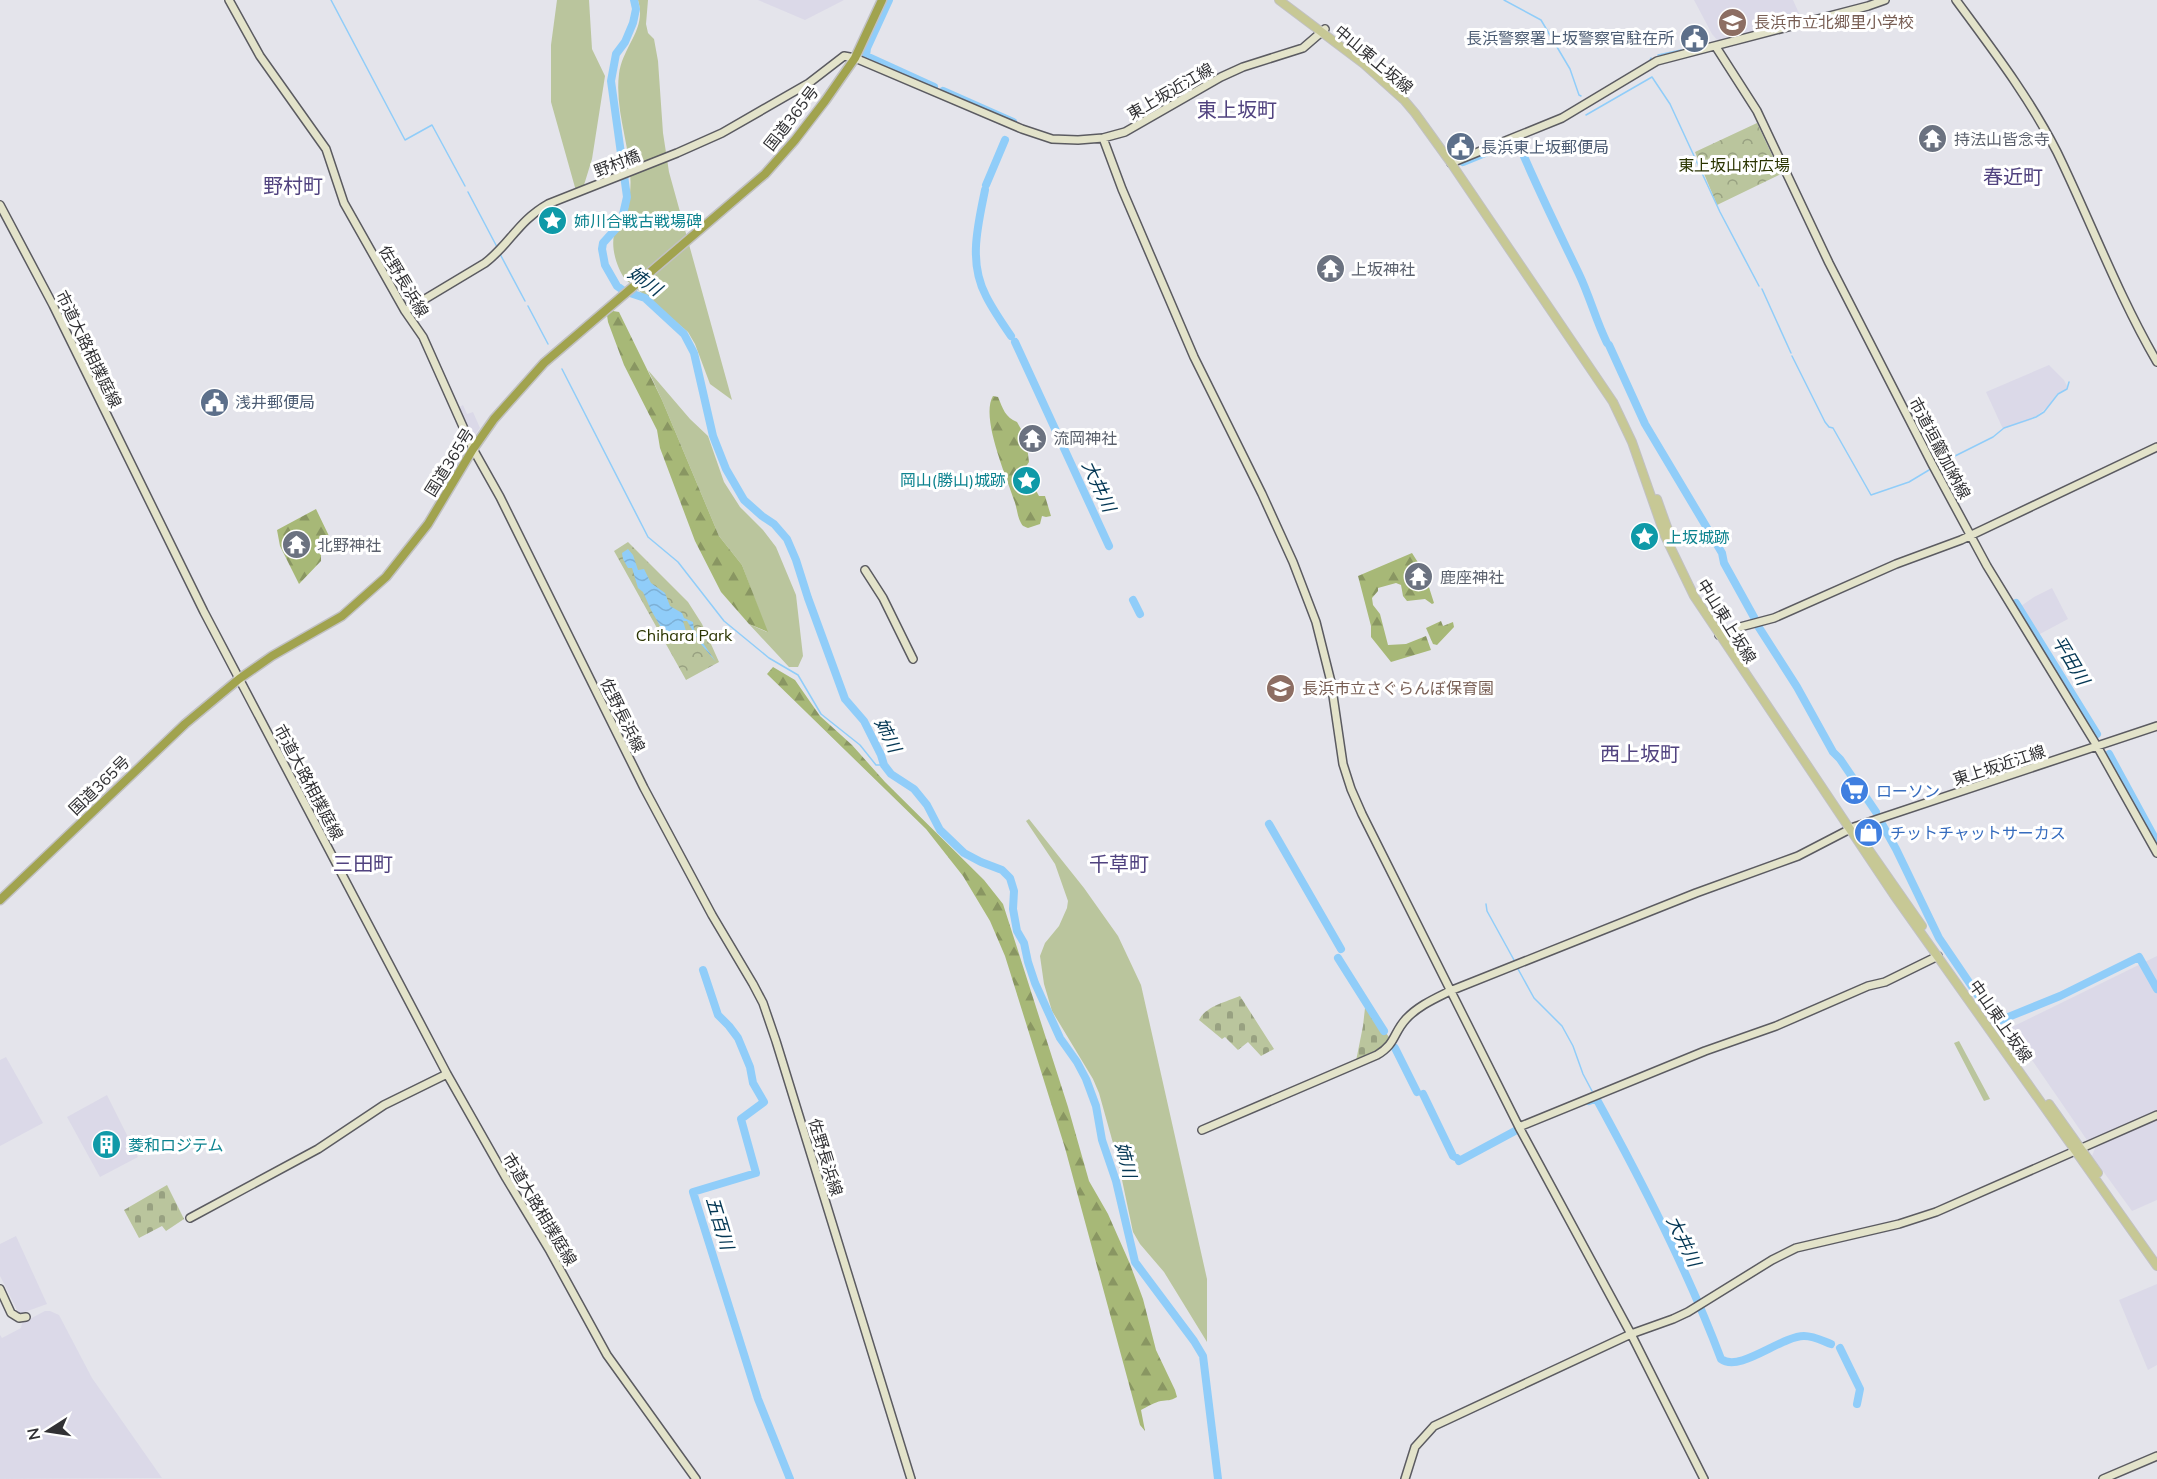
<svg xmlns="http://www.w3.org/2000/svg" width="2157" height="1479" viewBox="0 0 2157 1479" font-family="Mulish,'Noto Sans JP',sans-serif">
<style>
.built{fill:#dbd9e8}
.green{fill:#bac59d}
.forest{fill:url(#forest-firs);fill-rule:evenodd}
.cemetery{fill:url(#cemetery-stones)}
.park{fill:url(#park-crowns)}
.water{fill:url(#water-waves)}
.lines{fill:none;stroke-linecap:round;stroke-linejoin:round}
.stream{stroke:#90cdf9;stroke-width:1.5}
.river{stroke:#90cdf9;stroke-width:8}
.secondary-casing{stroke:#5b5b61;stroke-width:10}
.primary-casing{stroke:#c1c1c2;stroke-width:10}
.highway-casing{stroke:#c1c1c2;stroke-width:11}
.secondary{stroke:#e3e3ca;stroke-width:7}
.primary{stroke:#c7c895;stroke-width:8}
.highway{stroke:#a1a34e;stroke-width:8}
.labels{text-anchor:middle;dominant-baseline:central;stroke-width:6;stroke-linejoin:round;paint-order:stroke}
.education-label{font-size:16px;fill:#785e54;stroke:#fff;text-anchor:start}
.service-label{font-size:16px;fill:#4e5e75;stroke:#fff;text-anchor:start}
.street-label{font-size:16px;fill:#313134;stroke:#fff}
.worship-label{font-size:16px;fill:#5b616d;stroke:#fff;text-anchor:start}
.park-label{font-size:16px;fill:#2b3502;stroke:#fff}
.culture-label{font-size:16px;fill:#0d838f;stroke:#fff;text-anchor:start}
.shop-label{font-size:16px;fill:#366cbe;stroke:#fff;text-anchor:start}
.water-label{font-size:18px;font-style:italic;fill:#043754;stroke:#fff}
.quarter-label{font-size:20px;fill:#50427f;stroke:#fff}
</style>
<defs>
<pattern id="forest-firs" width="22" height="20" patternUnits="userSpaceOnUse" patternTransform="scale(1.5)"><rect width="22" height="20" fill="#a7b877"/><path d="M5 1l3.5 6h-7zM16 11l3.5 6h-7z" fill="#899662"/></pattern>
<pattern id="cemetery-stones" width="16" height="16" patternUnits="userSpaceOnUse" patternTransform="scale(1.5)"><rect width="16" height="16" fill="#bac59d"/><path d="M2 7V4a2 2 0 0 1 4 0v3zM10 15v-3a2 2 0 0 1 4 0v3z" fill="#98a181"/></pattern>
<pattern id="park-crowns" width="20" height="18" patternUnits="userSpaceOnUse" patternTransform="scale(1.5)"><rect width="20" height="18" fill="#bac59d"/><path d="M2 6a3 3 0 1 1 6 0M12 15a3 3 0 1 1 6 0" fill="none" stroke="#98a181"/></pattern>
<pattern id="water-waves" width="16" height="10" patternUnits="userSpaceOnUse" patternTransform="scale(1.5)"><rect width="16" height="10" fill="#90cdf9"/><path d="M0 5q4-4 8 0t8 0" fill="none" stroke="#7db0d6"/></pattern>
</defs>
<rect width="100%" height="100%" fill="#e4e4eb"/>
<path class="built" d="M758 0H844L805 20Z
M1694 0H1793L1802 20 1719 42 1712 34Z
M2049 365 2064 380 2068 388 2057 394 2049 406 2031 420 2003 429 1986 392Z
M463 405 467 414 473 412 480 428 472 439 458 408Z
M2052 588 2068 619 2038 635 2021 606 2034 597Z
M2157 956V1111L2089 1143 2010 1028Z
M6 1057 43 1123 0 1146V1060Z
M107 1095 138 1157 100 1177 67 1117Z
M2157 1119V1200L2132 1211 2092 1156 2095 1148Z
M16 1236 47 1304 19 1314 0 1276V1244Z
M2157 1284V1365L2148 1370 2119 1300Z
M45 1311H50L59 1315 92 1378 162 1478 0 1479V1335L2 1338 21 1328 22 1323Z"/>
<path class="green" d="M557 0H589L592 49 605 76 592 159 584 185 576 191 551 102V45Z
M638 0H648L646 24 648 33 654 39 658 61 663 133 669 172 732 400 710 384 695 344 688 332 625 279C617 268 611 249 614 235 616 229 622 226 625 220 628 213 629 201 630 193 634 153 614 114 619 74 623 45 647 30 638 0Z
M648 370 690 419 708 436 724 482 740 507 763 530 776 547 796 595 803 656 798 667H789L749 624 767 632 742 565 719 536 662 400Z
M1029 819 1084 888 1118 936 1141 985 1207 1279V1342L1164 1272 1140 1244 1133 1232 1118 1161 1099 1093 1093 1079 1052 1011 1044 984 1040 956 1045 943 1059 926 1067 908 1068 901 1055 864 1026 821Z
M1959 1041 1990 1099 1984 1101 1954 1043Z"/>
<path class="forest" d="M613 311 619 312 662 400 719 536 742 565 768 632 749 624 721 592 695 541 660 448 657 430 624 365 608 322 607 315Z
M993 396 998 397C1003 409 1005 417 1017 422L1026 438 1029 462 1025 468 1026 477 1030 480 1039 496H1045L1051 516 1046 517 1042 516 1040 524 1028 528C1024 526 1023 527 1021 523 1017 516 1017 507 1014 500 1007 478 980 417 993 396Z
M316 509 329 536 321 545V561L299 584 280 546 277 530ZM304 531 310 545 295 558 286 540Z
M1412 553 1419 564 1408 572 1414 584 1427 581 1434 603 1432 604 1425 599 1407 601 1403 596 1401 585 1396 583 1378 588V591L1372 598 1373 605 1380 614 1388 645 1406 644 1426 636 1431 650 1391 662 1371 637V626L1358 576Z
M1441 621 1443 626 1453 622 1454 627 1437 645 1433 644 1426 628Z
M773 667 795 680 820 716 852 745 885 782 984 880 1003 904 1068 1107 1089 1181 1108 1214 1130 1264 1143 1299 1156 1350 1175 1390 1177 1397C1170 1401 1168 1400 1161 1401 1155 1402 1147 1407 1141 1410L1145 1431 1140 1425 1065 1148 1005 956 990 921 963 876 926 829 767 674Z"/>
<path class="cemetery" d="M1240 996 1274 1049 1261 1056 1248 1042 1238 1050 1225 1037 1222 1039 1199 1020C1206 1006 1226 1002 1240 996Z
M1365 1008H1367L1389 1037 1388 1043 1381 1049 1356 1061 1363 1026Z
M167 1185 184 1219 166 1231 162 1226 139 1238 124 1210Z"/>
<path class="park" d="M1757 123 1781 174 1717 205 1695 152Z
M628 542 688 602 702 624 719 662 686 680 614 551Z"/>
<path class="water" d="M628 549 633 555 638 570 644 569 651 583 665 593 670 606 682 613 684 618 693 622 694 630 716 662 700 643 687 621H683L686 631 682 636 667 638 651 610 643 592 638 588 632 568H628L623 559 622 553Z"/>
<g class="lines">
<path class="stream" d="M331 0 405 140 432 125 465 186
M1504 0 1541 20 1570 69 1579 95 1581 96
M1686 49 1703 44
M1658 55 1681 50
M1605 88 1649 62 1651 58
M1586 115 1652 77 1670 104 1720 212 1759 286
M468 192 497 247
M500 254 525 301
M1762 289 1791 353
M528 306 548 344
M1792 356 1825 422 1829 427 1833 428 1871 495 1909 482 1929 470
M562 369 648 537 678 562 724 621 769 658 798 675 821 714 860 745 876 765H884
M1937 465 1993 437 2004 428 2036 417 2044 412 2058 394 2067 389 2069 382
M1486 904 1487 911 1514 960
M1518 969 1534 998 1562 1026 1573 1046 1583 1074 1592 1091"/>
<path class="river" d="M634 0 636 9 633 23 625 42 616 54 611 81 627 197 621 223 603 243 602 249 605 265 617 286 624 291 645 298 684 334 694 353 713 436 726 469 744 500 762 516 774 524 787 539 796 560 808 598 845 699 864 721 881 755 884 765 891 774 914 789 927 805 940 830 964 853 981 862 1002 870 1010 878 1014 891 1013 909 1017 931 1024 943 1028 962 1035 983 1060 1038 1077 1062 1086 1079 1096 1106 1102 1140 1116 1181 1135 1262 1194 1341 1203 1356 1218 1479
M889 0 867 48 866 56 934 87
M943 91 1013 122
M1463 162 1517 140C1536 186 1558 230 1579 274 1590 297 1596 321 1607 343
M986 185 1005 140
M985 190C978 225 968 262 986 296 993 310 1002 323 1011 336
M1015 342 1109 546
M1609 345 1645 424 1722 553 1724 563 1755 619
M1133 600 1140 614
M2016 603 2097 734
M1758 626 1797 687 1833 752 1840 759 1876 812
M2109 754 2157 842
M1269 824 1341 949
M1882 824 1896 849 1939 938 1996 1022 2060 996 2139 957 2157 989
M1338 958 1384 1031
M703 970 718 1015 729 1026 738 1038 750 1067 753 1083 764 1102 741 1119 756 1173 693 1192 758 1399 790 1479
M1395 1048 1417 1092
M1423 1094 1453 1156 1457 1158
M1589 1101 1596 1098C1642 1182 1687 1269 1721 1359 1740 1373 1781 1336 1804 1336 1814 1336 1823 1341 1831 1344
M1459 1161 1515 1131
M1840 1348 1860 1389 1857 1404"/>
<defs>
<path id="secondary" d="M229 0 260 56 326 149 344 203 405 311 423 337 473 449 500 497 644 788 712 915 753 984 763 1003 776 1041 911 1479
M1956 0C1992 49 2029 97 2057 152 2091 222 2118 295 2157 362
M1716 47 1757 111 1829 263 1932 464 1987 566 2097 746 2157 853
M1103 138 1122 189 1194 357 1262 494 1293 562 1316 622 1331 682 1343 764 1351 789 1362 814 1519 1127 1631 1334 1704 1479
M1451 163 1562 118 1657 61 1868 6 1885 0
M0 205 53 305 204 612 447 1074 506 1178 550 1251 607 1355 696 1479
M405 311 485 263C510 244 518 221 548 204L677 153 722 133 809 83 844 56 855 58 1022 129 1052 139 1078 140 1103 138 1125 132 1221 77 1243 67 1303 48 1325 29
M865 570 883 598 913 659
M1719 635 1725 631 1774 618 1896 564 1961 540 2157 447
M1519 1127 1705 1051 1776 1026 1868 986 1885 982 1938 956
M1202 1130 1377 1055C1396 1044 1393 1033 1406 1019 1418 1006 1434 999 1450 991L1696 893 1798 856 1854 827 2157 726
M190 1218 318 1149 384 1105 447 1074
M0 1289 11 1313 19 1318 26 1317
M1405 1479 1415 1447 1434 1426 1631 1334 1673 1319 1688 1312 1772 1260 1796 1248 1899 1224 1936 1212 2157 1115
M2103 1479 2157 1456"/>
<path id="primary" d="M1279 0 1364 64 1404 100 1415 113 1451 163 1613 402 1632 442 1665 536 1694 596 1894 895 2157 1266
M1657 499 1672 541
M1867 847 1922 926
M2049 1104 2098 1173"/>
<path id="highway" d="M0 900 185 724 239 679 272 656 342 616 386 577 428 524 473 449 494 419 544 363 765 174 795 140 825 101 855 58 882 0"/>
</defs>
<use href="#secondary" class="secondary-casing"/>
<use href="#primary" class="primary-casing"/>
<use href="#highway" class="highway-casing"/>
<use href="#secondary" class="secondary"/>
<use href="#primary" class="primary"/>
<use href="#highway" class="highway"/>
</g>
<defs>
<symbol id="school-disc" viewBox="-11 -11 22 22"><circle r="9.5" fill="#8d6e63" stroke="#fff"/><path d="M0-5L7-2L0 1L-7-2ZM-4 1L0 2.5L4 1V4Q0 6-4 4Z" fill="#fff"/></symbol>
<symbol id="civic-disc" viewBox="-11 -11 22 22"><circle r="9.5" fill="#5c6f8a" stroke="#fff"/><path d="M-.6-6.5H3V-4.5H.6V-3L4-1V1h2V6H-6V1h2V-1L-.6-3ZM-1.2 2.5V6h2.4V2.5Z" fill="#fff"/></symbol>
<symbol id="temple-disc" viewBox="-11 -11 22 22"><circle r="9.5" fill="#6b7280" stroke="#fff"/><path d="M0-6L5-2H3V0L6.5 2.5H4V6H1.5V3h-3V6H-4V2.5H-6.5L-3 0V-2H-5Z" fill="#fff"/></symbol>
<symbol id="sight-disc" viewBox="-11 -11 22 22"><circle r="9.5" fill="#0f9aa8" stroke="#fff"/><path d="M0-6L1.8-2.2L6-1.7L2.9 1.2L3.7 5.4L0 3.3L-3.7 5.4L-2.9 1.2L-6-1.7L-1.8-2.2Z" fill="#fff"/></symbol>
<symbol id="supermarket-disc" viewBox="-11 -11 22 22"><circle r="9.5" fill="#3f7fe0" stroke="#fff"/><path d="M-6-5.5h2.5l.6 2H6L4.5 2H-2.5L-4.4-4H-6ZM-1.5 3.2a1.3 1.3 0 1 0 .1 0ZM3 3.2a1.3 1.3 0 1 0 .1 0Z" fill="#fff"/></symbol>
<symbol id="shop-disc" viewBox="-11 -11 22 22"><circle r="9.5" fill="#3f7fe0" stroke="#fff"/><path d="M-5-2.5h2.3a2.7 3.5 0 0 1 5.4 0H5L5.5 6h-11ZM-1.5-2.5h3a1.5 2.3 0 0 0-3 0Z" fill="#fff"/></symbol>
<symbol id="building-disc" viewBox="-11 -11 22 22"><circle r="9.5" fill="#0f9aa8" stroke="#fff"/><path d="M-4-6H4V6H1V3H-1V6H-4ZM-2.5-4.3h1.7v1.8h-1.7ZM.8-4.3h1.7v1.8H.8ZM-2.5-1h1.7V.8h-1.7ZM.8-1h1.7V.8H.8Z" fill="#fff"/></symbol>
</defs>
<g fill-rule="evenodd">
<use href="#school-disc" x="1716" y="6" width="33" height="33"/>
<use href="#civic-disc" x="1678" y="22" width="33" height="33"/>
<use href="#temple-disc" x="1916" y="122" width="33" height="33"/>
<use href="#civic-disc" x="1444" y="130" width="33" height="33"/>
<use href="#sight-disc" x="536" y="204" width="33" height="33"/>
<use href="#temple-disc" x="1314" y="252" width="33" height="33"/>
<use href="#civic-disc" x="198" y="386" width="33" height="33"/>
<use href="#temple-disc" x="1016" y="422" width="33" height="33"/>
<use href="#sight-disc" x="1010" y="464" width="33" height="33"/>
<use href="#sight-disc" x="1628" y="520" width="33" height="33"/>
<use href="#temple-disc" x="280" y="528" width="33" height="33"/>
<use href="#temple-disc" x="1402" y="560" width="33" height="33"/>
<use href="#school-disc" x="1264" y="672" width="33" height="33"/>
<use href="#supermarket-disc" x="1838" y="774" width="33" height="33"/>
<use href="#shop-disc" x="1852" y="816" width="33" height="33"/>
<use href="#building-disc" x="90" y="1128" width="33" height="33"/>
</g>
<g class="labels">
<g class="education-label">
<text x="1754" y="22">長浜市立北郷里小学校</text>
<text x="1302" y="688">長浜市立さぐらんぼ保育園</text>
</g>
<g class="service-label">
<text x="1674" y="38" text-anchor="end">長浜警察署上坂警察官駐在所</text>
<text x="1481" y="147">長浜東上坂郵便局</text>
<text x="235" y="402">浅井郵便局</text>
</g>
<g class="street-label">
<text transform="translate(1374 59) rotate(40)">中山東上坂線</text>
<text transform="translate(1170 91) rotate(-30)">東上坂近江線</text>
<text transform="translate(791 118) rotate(-52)">国道365号</text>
<text transform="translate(617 163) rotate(-21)">野村橋</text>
<text transform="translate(404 281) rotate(59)">佐野長浜線</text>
<text transform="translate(89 349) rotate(64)">市道大路相撲庭線</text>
<text transform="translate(1940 448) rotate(62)">市道垣籠加納線</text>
<text transform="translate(449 462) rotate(-58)">国道365号</text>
<text transform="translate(1727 621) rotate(58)">中山東上坂線</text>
<text transform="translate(623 715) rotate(64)">佐野長浜線</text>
<text transform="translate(1999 765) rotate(-18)">東上坂近江線</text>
<text transform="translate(309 782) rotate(62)">市道大路相撲庭線</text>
<text transform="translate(99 785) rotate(-44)">国道365号</text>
<text transform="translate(2001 1021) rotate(55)">中山東上坂線</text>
<text transform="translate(826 1157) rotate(73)">佐野長浜線</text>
<text transform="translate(540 1209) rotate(59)">市道大路相撲庭線</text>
</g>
<g class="worship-label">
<text x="1954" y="139">持法山皆念寺</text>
<text x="1351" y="269">上坂神社</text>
<text x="1053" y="438">流岡神社</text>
<text x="317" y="545">北野神社</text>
<text x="1440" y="577">鹿座神社</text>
</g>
<g class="park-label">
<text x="1734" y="165">東上坂山村広場</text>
<text x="684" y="635">Chihara Park</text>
</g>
<g class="culture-label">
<text x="574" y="221">姉川合戦古戦場碑</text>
<text x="1006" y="480" text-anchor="end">岡山(勝山)城跡</text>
<text x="1666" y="537">上坂城跡</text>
<text x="128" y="1145">菱和ロジテム</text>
</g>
<g class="shop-label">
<text x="1876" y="791">ローソン</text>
<text x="1890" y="833">チットチャットサーカス</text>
</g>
<g class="water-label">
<text transform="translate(645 281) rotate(35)">姉川</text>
<text transform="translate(1099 486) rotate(65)">大井川</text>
<text transform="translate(2071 660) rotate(59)">平田川</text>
<text transform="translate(888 735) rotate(64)">姉川</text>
<text transform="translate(1126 1160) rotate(76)">姉川</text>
<text transform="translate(720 1223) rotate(73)">五百川</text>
<text transform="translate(1684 1241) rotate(64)">大井川</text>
</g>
<g class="quarter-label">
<text x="1237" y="109">東上坂町</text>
<text x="2013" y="176">春近町</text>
<text x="293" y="185">野村町</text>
<text x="1640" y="753">西上坂町</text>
<text x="363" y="863">三田町</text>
<text x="1119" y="863">千草町</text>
</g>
</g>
<g transform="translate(48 1431) rotate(258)" stroke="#ffffff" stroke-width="4.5" paint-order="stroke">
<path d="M0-4.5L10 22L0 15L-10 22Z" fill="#313134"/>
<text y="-9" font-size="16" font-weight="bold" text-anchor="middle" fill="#313134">N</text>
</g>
</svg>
